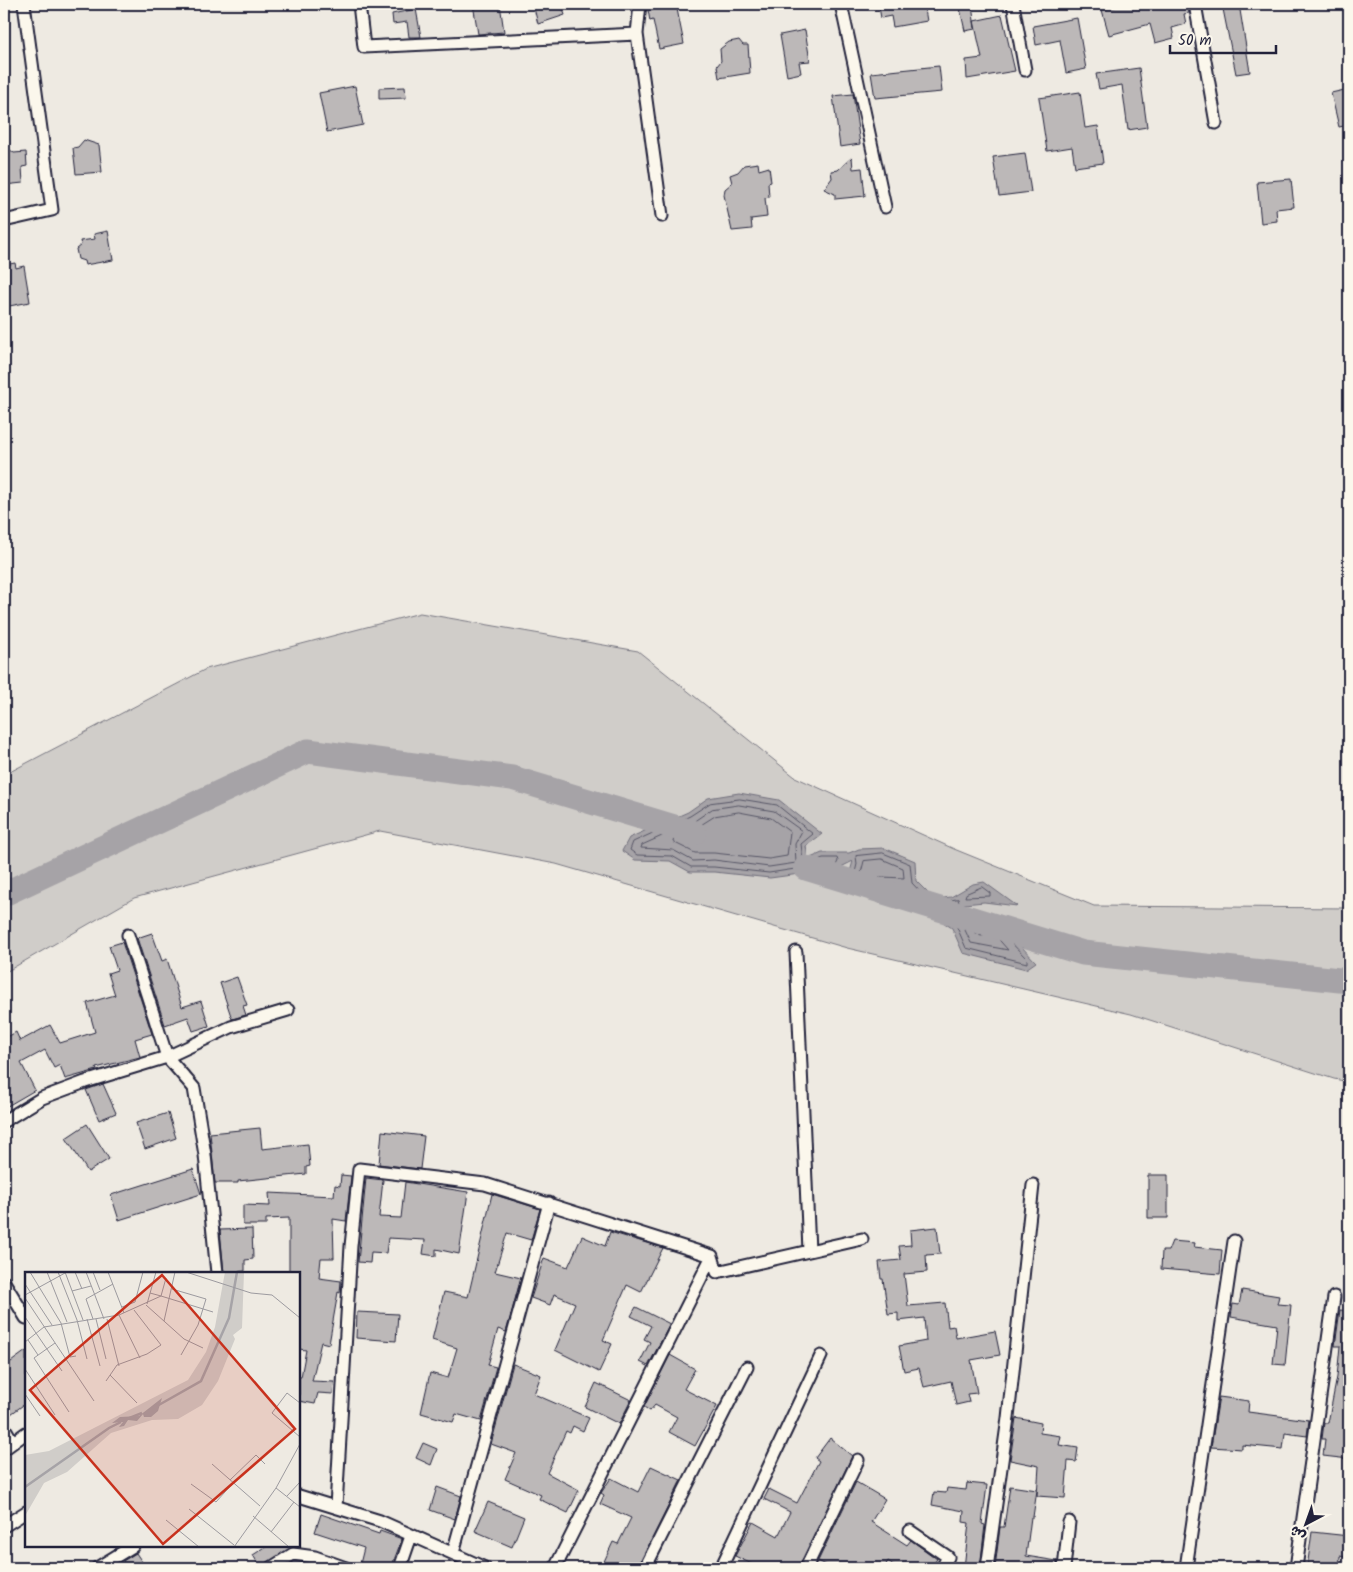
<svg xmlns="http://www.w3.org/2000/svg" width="1353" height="1572" viewBox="0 0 1353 1572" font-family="Kalam,'Playpen Sans Arabic',sans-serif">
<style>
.green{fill:#d0cdc9;stroke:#797882}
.water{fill:#a6a3a7;stroke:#716f7c}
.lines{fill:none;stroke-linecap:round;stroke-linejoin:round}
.shore{stroke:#575666;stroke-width:1}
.river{stroke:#a6a3a7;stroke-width:25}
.building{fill:#bcb8b8;stroke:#22223b}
.street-casing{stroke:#22223b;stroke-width:15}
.street{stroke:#fbf7ec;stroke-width:11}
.inset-river{fill:none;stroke:#a6a3a7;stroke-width:2.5}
.inset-road{fill:none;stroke:#9c9a9f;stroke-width:1}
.view{fill:#c8321e;fill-opacity:0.15;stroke:#c8321e;stroke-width:2.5}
.inset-edge{fill:none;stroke:#22223b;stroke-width:2.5}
</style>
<rect width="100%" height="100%" fill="#eeeae2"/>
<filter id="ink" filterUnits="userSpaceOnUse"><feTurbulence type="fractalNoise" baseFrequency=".02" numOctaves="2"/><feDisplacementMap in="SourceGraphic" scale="10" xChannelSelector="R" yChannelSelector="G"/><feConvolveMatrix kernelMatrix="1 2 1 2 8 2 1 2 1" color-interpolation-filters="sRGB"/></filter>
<g filter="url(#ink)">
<path class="green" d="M420 613 638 651 795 777 954 849 1094 906 1349 908V1082L1334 1079 1131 1014 847 948 556 864 380 831 134 898 4 973V775L206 669Z"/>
<path class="water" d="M739 793 779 800 822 834 806 846 808 859 822 853H849L859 849 884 848 915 861 916 881 934 899 951 897 973 884 984 882 1017 906 984 902 964 904 966 914 977 918 983 925 993 921 1001 925 1036 962 1026 969 963 953 952 928 924 910 902 891 882 888 862 892 847 883 853 861 839 868 838 879 807 873 770 878 714 872H690L670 861 635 860 622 851 629 838 688 812 708 798Z"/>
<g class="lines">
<path class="shore" d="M740 799 777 805 813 834 801 844 803 860 808 864 823 858H837L838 861 833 872 808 867 769 873 714 867H691L672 856 637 855 630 850 633 842 690 816 710 803Z
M739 805 774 811 802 831 795 844 796 863 769 867 714 860 693 861 673 850 641 848 642 845 693 822 712 809Z
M739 812 771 818 790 832 787 856 769 859 714 853H695L673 842 674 838 696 828 715 816Z
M883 853 910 864 912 883 927 899V902L924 903 903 886 882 883 863 886 853 881 857 864 856 856Z
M882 859 903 868 904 878 882 877 865 880 860 877 864 861Z
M982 887 990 893V896L965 897 966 894Z
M958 899 963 917 981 929 993 927 998 929 1027 959V963L966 948 956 925 930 906 932 904Z
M966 927 981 936 994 934 1008 950 971 943 965 930Z"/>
<path class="river" d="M806 868 1083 953 1349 981
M4 894 308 751 512 778 694 833"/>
</g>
<path class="building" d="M473 4H500L504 32 478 34Z
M533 4H561L565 15 538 24Z
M676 4 684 44 659 49 653 20 650 21 648 10Z
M889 4H924L927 21 893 27 891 16 881 18 879 7 889 6Z
M959 4H972L974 21 1002 15 1015 71 967 79 966 60 982 58 974 21 975 29 965 31Z
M1126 4H1188L1189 13 1184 14 1186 24 1172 28 1174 38 1155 43 1150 24 1109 35 1102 10Z
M1222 4H1239L1250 72 1236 74Z
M416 9 421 37H409L407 22 393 24 392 14Z
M1077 18 1086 69 1066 73 1060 40 1036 45 1033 26Z
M805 30 810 61 799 62 801 73 787 76 780 35Z
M739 40 743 45H748L750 73 719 78 717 66 721 61 720 49 729 42Z
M939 66 942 92 875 98 871 73Z
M1139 68 1147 127 1128 130 1122 85 1099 89 1096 74Z
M355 86 363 125 327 132 319 93Z
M405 87 406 98 379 99V88Z
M1349 89V125L1339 127 1331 93Z
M1080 92 1085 128 1098 126 1103 163 1075 167 1072 147 1047 151 1039 98Z
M853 94 860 144 840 147 833 96Z
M84 140 99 145 102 172 76 174 73 148 78 147Z
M4 145 14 153 26 152 27 166 22 167 23 183 4 185Z
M1025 153 1031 192 999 196 993 157Z
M852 157 853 169 862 168 865 196 835 199V194L824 189 832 178 831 171 838 170Z
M758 163 759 170 769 167 771 182 768 183 769 197 765 198 767 217 751 219 752 229 732 231 724 195 725 189 732 183 730 175 738 172 744 165Z
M1291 179 1294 207 1276 209 1277 221 1261 223 1257 182Z
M108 231 113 260 85 265 84 261 78 259 76 249 81 245 80 241 95 239 94 234Z
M15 263 16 268 24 266 30 302 4 307V265Z
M152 933 162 961 167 959 182 1007 201 1001 209 1026 193 1031 188 1017 165 1025 137 938Z
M122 942 152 1034 135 1039 140 1057 96 1068 97 1070 65 1079 60 1065 54 1068 45 1050 21 1063 35 1090 4 1108V1039L16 1032 20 1041 50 1025 60 1043 95 1032 87 1003 115 995 108 973 117 970 109 946Z
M237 977 247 1005 243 1006 246 1015 232 1019 220 983Z
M103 1084 116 1113 99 1120 86 1090Z
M168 1113 176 1138 145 1149 136 1123Z
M87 1124 109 1159 88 1172 66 1138Z
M260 1128 262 1149 308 1144 310 1166 306 1167V1174L238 1181V1183H215L210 1133Z
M382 1131 424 1136 420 1169 379 1164Z
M193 1169 201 1194 119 1220 111 1195Z
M341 1175 351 1176 346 1221 333 1219 334 1258H321L319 1278 341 1281 340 1293 338 1292 329 1344 321 1342 312 1381 334 1382 333 1394 318 1393 315 1404 299 1401V1377H301L306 1350 299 1349V1273H289V1218L266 1219V1225H243V1205L270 1206 269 1193 334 1196 335 1185 340 1186Z
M1148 1175H1168V1218H1148Z
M366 1178 383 1180 379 1217 401 1218 405 1182 468 1192 459 1254 436 1249V1256L423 1254 425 1240 388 1238 386 1253 371 1252 370 1263 358 1262Z
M492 1194 540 1209 531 1240 507 1233 495 1272 521 1278 506 1332 498 1329 488 1365 496 1367 481 1421 456 1414 453 1422 421 1413 430 1373 448 1378 457 1348 432 1340 444 1292 468 1297Z
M937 1227 940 1254 926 1255 927 1272 904 1274 908 1306 945 1303 948 1327 954 1326 956 1338 995 1331 1000 1355 971 1360 977 1393 967 1394 969 1402 956 1405 951 1381 924 1387 919 1368 904 1371 899 1346 926 1341 924 1318 898 1321V1313L888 1314 883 1279H881L879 1262 901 1260 899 1246 911 1245 910 1230Z
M252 1229 253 1259 245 1260V1271L224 1273 220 1230Z
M610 1232 663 1248 641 1292 627 1285 603 1340 612 1344 599 1372 555 1350 575 1303 554 1294 550 1305 531 1298 544 1258 568 1267 582 1236 605 1246Z
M1172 1241 1195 1243 1194 1247 1222 1250 1220 1274 1161 1269 1162 1251H1168Z
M1242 1290 1279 1296 1277 1304 1291 1305 1285 1365 1273 1364 1277 1325 1231 1317 1233 1304 1239 1305Z
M636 1307 670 1324 648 1366 640 1362 650 1342 644 1339 651 1326 631 1316Z
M1340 1310 1349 1311V1459L1323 1456 1325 1439H1322L1324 1423H1328L1337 1377 1340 1346H1335Z
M357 1312 398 1314 396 1341 356 1338Z
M26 1351V1403L4 1419V1367Z
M670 1355 695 1369 684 1389 717 1406 695 1446 669 1432 677 1417 655 1405 650 1411 644 1407Z
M513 1364 541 1375 534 1394 589 1418 583 1431 573 1426 570 1433 566 1431 547 1473 579 1490 568 1513 539 1499 541 1495 505 1479 516 1453 491 1444Z
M596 1383 631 1400 619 1424 585 1407Z
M1219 1397 1249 1401 1248 1412 1309 1420 1307 1436 1285 1433 1283 1449 1242 1445V1449L1211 1447Z
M1016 1418 1041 1423 1040 1433 1061 1436 1059 1445 1078 1448 1076 1462 1068 1461 1065 1498 1037 1496 1039 1466 1010 1460Z
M830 1438 852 1456 799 1568H760L735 1556 753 1522 778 1536 790 1512 764 1499 769 1489 797 1503 819 1461 815 1458Z
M423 1443 437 1449 431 1465 416 1458Z
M651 1466 681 1480 638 1568H601L613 1542 618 1544 631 1518 600 1504 604 1495 601 1493 611 1478 638 1492Z
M856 1482 885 1499 871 1522 907 1545 911 1540 937 1559 930 1568H898L888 1561 884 1568H832L818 1561Z
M967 1483 987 1485 982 1524 985 1525 980 1568H964L969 1523 963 1522 964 1511 932 1505 934 1492 946 1493 947 1488 966 1490Z
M1010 1486 1037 1490 1033 1517H1031L1026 1556 1057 1561V1568H995L1000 1527H1004Z
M437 1487 461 1496 455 1519 430 1510Z
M488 1502 524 1517 512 1547 475 1531Z
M321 1514 379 1534 380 1531 402 1539 391 1568H359L364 1548 315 1532Z
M1312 1532 1349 1536V1558L1340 1556 1339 1568H1307Z
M267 1546H295L260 1567 253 1555Z
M136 1553 146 1568H128L123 1561Z"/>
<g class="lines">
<defs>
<path id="street" d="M359 4 364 47 637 34
M640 4 637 34 662 216
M841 4 885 207
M1013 4 1025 70
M1195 4 1216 123
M4 221 52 210 24 4
M128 935 167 1057 194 1088 205 1155 217 1273
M796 952 809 1251
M4 1121 42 1098 85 1082 167 1057 231 1027 288 1010
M4 1282 26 1318
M4 1427 13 1442
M4 1449 26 1433
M299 1496 380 1521 485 1568
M336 1507 351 1246 359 1169 485 1184 712 1256 717 1272 862 1239
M4 1526 26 1512
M910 1531 948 1557 942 1568
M453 1553 549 1203
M97 1568 133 1546
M271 1568 293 1554 315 1557 346 1568
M400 1568 411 1536
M555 1568 712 1256
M645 1568 747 1367
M721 1568 821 1356
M806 1568 858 1460
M987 1568 1008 1418 1033 1185
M1064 1568 1069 1522
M1186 1568 1234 1241
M1296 1568 1334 1297"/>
</defs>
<use href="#street" class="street-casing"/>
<use href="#street" class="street"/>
</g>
</g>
<g transform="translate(25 1272)">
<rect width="275" height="275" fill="#eeeae2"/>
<path d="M200 0H219L217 56 208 63 210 67 193 109 177 133 153 147 127 148 86 161 42 200 19 211 0 244V183L24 179 163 108 181 80 190 55Z" fill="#d0cdc9"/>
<path d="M137 126 133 139 126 145H119L118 142 112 149 103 148 99 154 94 155 98 150 87 151 95 145 114 144Z" fill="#a6a3a7"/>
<path class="inset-river" d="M132 134 176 109 204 46 212 0M102 147 117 141M0 215 84 156 96 150"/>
<path class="inset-road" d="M5 0 36 51 45 85 51 84M22 0 42 50M33 0 52 48 62 87M40 0 58 48M50 0 57 17M61 0 79 47M68 0 75 18M83 0 99 41M161 0 226 21 247 23 275 46M0 12 27 53M147 17 181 27 173 53 156 83M47 19 66 14M125 21 136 24 141 6M0 23 40 1M0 26 69 129M122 32 131 0M121 33 159 67 178 76M97 35 110 30 118 0M94 43 115 86M0 45 37 99M62 47 75 94M68 47 61 27 88 12M71 47 81 87M82 47 94 94M139 49 150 0M3 68 13 83M0 70 19 55 94 43 136 24 188 40M30 71 9 86 44 140M0 97 30 143M85 103 112 131M81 109 92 93 122 82 136 73 109 38M0 122 15 144M275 131 262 121 247 141 275 165M187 192 235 234M205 208 231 183 240 192M166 212 191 230 208 211M251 216 275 235M262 224 275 210M164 237 209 273M228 244 264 275M141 248 174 275M246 260 269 230M209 275 251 216 275 172"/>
<path class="view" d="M137 3 270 157 138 272 5 118Z"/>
<rect width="275" height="275" class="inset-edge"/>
</g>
<rect width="1353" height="1572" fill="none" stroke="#fbf7ec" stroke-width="20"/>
<rect x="10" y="10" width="1333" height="1552" fill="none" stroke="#22223b" stroke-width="2" filter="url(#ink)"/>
<g transform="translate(1306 1524) rotate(221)" stroke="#fbf7ec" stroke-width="4" paint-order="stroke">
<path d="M0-4L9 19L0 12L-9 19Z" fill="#22223b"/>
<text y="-8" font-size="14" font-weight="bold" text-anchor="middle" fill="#22223b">ش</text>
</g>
<path d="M1170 45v8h106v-8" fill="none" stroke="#22223b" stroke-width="2.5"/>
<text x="1178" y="45" font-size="15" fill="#22223b" stroke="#fbf7ec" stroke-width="4" paint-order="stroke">50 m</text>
</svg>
